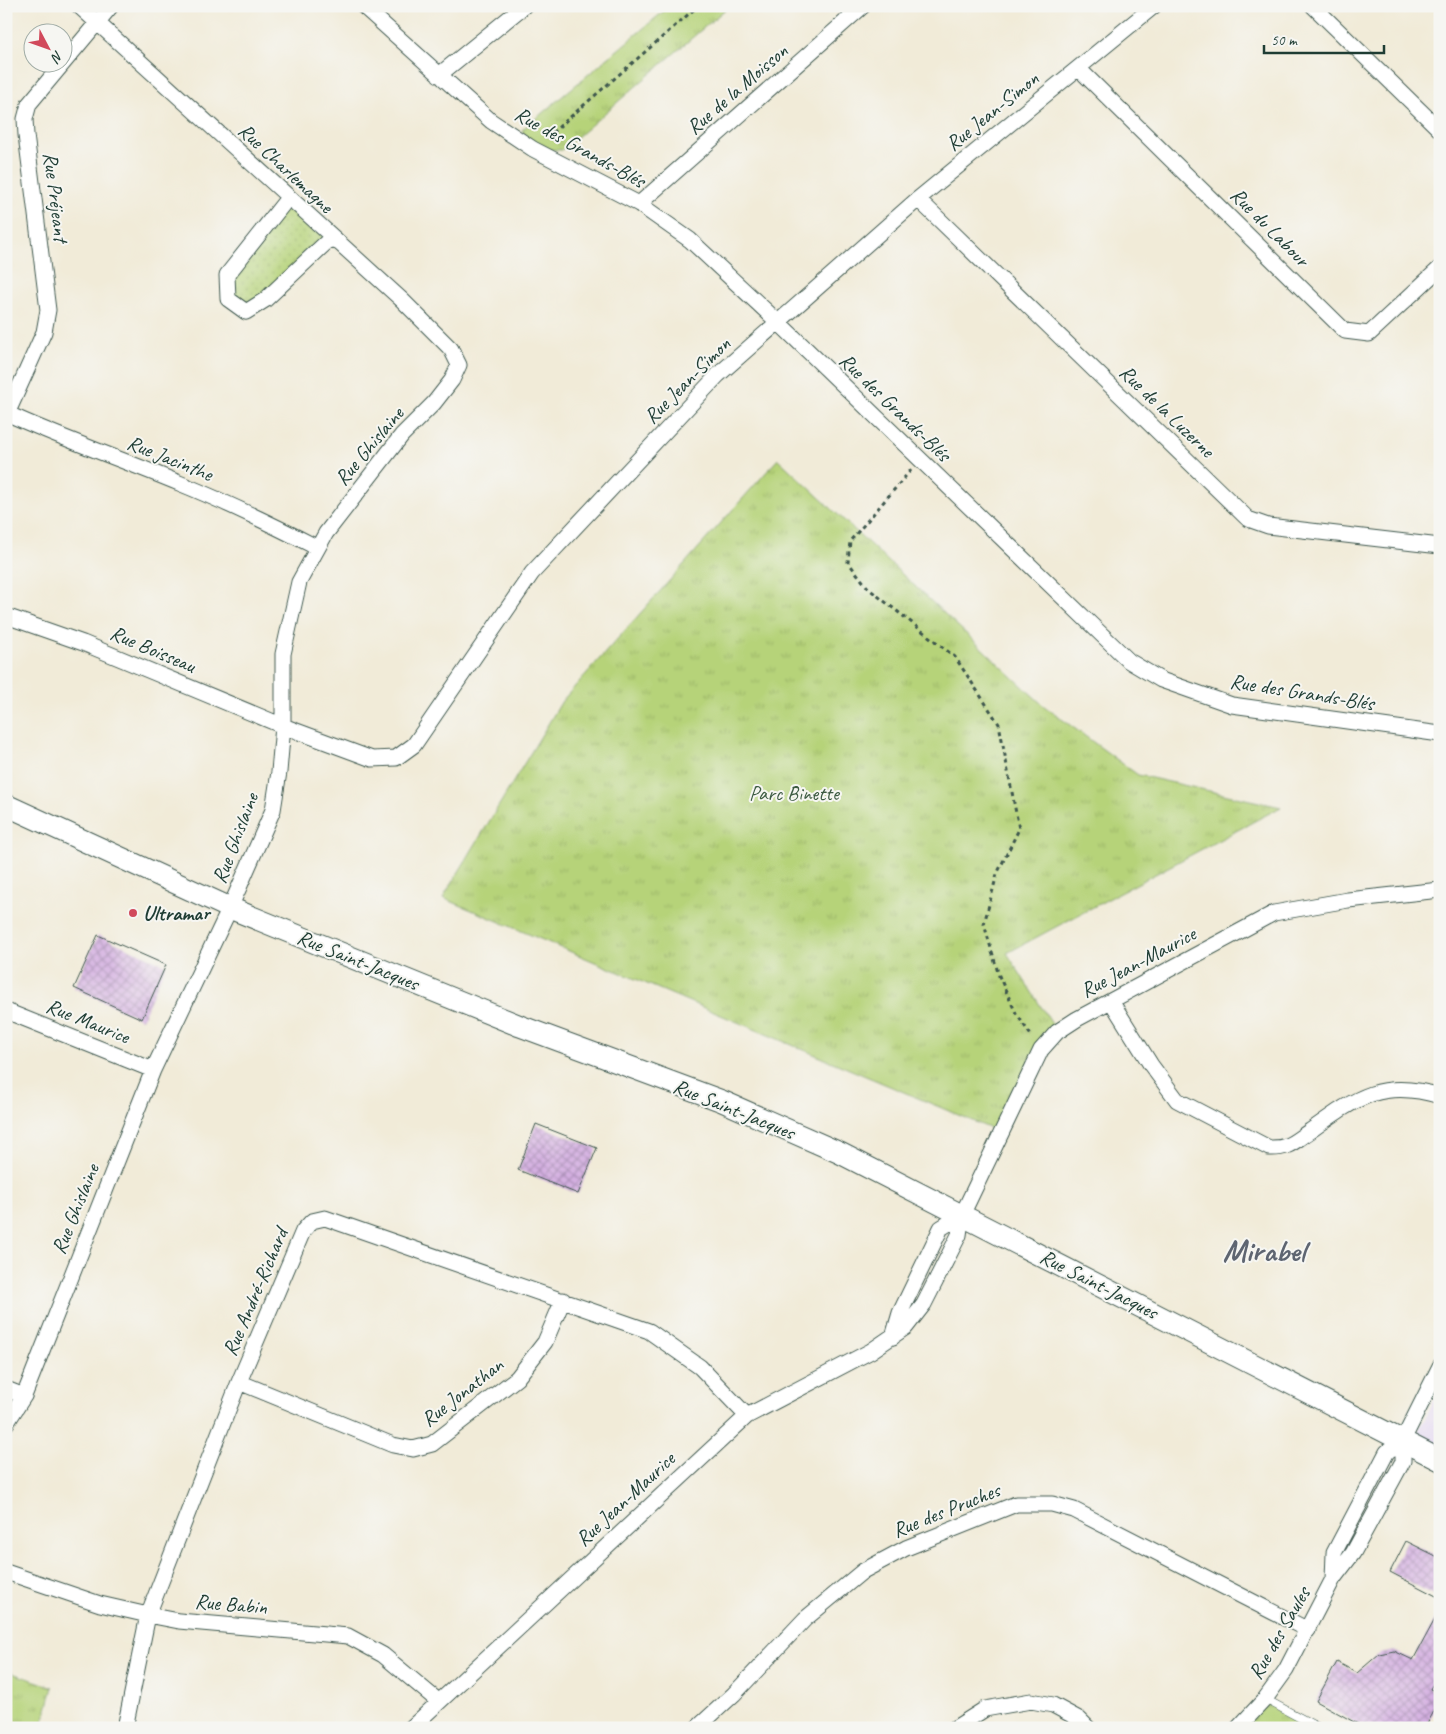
<svg xmlns="http://www.w3.org/2000/svg" width="1446" height="1734" viewBox="0 0 1446 1734" font-family="Caveat,sans-serif">
<style>
.built{fill:#e2d4f3}
.grass{fill:url(#grass-dots);stroke:#6a8856}
.park{fill:url(#park-tufts);stroke:#6a8856}
.building{fill:url(#building-cross-hatch)}
.lines{fill:none;stroke-linecap:round;stroke-linejoin:round}
.lane-casing{stroke:#3e574d;stroke-width:9}
.street-casing{stroke:#3e574d;stroke-width:17}
.secondary-casing{stroke:#3e574d;stroke-width:23}
.path{stroke:#3e574d;stroke-width:3;stroke-dasharray:4 4;stroke-linecap:butt}
.lane{stroke:#fff;stroke-width:8}
.street{stroke:#fff;stroke-width:15}
.secondary{stroke:#fff;stroke-width:21}
.poi-dot{fill:#d1495b;stroke:#f6f6f2;stroke-width:2}
.labels{text-anchor:middle;dominant-baseline:central;stroke-width:4;stroke-linejoin:round;paint-order:stroke}
.street-label{font-size:21px;fill:#1f3d34;stroke:#f6f6f2}
.park-label{font-size:21px;fill:#3d5b42;stroke:#f6f6f2}
.poi-label{font-size:21px;font-weight:bold;fill:#1f3d34;stroke:#f6f6f2;text-anchor:start}
.town-label{font-size:31px;font-weight:bold;fill:#5e6571;stroke:#f6f6f2}
</style>
<defs>
<pattern id="grass-dots" width="8" height="8" patternUnits="userSpaceOnUse" patternTransform="scale(1.25)"><rect width="8" height="8" fill="#b6d379"/><path d="M2 2h.1M6 6h.1" fill="none" stroke="#9cb669" stroke-width="1.8" stroke-linecap="round"/></pattern>
<pattern id="park-tufts" width="24" height="20" patternUnits="userSpaceOnUse" patternTransform="scale(1.25)"><rect width="24" height="20" fill="#b6d379"/><path d="M3 7l-1-3M5 7V3M7 7l1-3M15 17l-1-3M17 17v-4M19 17l1-3" fill="none" stroke="#9cb669"/></pattern>
<pattern id="building-cross-hatch" width="8" height="8" patternUnits="userSpaceOnUse" patternTransform="scale(1.25)"><rect width="8" height="8" fill="#d4afe1"/><path d="M0 0l8 8M0 8l8-8" fill="none" stroke="#ab90b7"/></pattern>
</defs>
<rect width="100%" height="100%" fill="#f6f6f2"/>
<filter id="ink" filterUnits="userSpaceOnUse"><feTurbulence type="fractalNoise" baseFrequency=".02" numOctaves="2"/><feDisplacementMap in="SourceGraphic" scale="10" xChannelSelector="R" yChannelSelector="G"/><feConvolveMatrix kernelMatrix="1 2 1 2 8 2 1 2 1" color-interpolation-filters="sRGB"/></filter>
<filter id="wash" filterUnits="userSpaceOnUse"><feTurbulence type="fractalNoise" baseFrequency=".0096" numOctaves="4" result="noise"/><feDisplacementMap in="SourceGraphic" scale="20" xChannelSelector="R" yChannelSelector="G"/><feGaussianBlur stdDeviation="1.12" result="paint"/><feColorMatrix in="noise" values="0 0 0 0 0 0 0 0 0 0 0 0 0 0 0 0 0 1.4 0 .05"/><feComposite in="paint" operator="in"/></filter>
<g filter="url(#wash)">
<rect width="100%" height="100%" fill="#f1ebd8"/>
<path class="built" d="M1440 1390V1448L1415 1436Z"/>
<path class="grass" d="M288 198 331 238 246 312 228 299 227 275Z"/>
<path class="park" d="M670 6H729L562 150 533 149 522 130Z
M778 459 1044 706 1138 775 1281 807 1007 953 1057 1032 1001 1133 443 898 562 701Z
M6 1671 53 1687 42 1728H6Z
M1265 1699 1319 1728H1236Z"/>
<g id="blocks">
<path class="building" d="M98 935 166 965 142 1019 74 988Z
M536 1124 597 1148 578 1194 518 1170Z
M1406 1541 1440 1558V1598L1390 1572Z
M1440 1610V1671L1430 1689 1440 1693V1700L1425 1728H1365L1316 1701 1337 1662 1357 1673 1379 1654 1394 1651 1413 1660Z"/>
</g>
</g>
<g filter="url(#ink)">
<use href="#blocks" fill-opacity="0" stroke="#3e574d" stroke-width="1"/>
<g class="lines">
<defs>
<path id="lane" d="M1265 1699 1319 1728"/>
<path id="street" d="M363 6 491 121 533 149 639 204 690 240 778 322 1129 661 1161 680 1232 705 1440 734
M1313 6 1440 130
M1079 69 1345 331 1369 334 1440 268
M439 75 524 6
M288 198 227 275 228 299 246 312 265 300 331 238
M918 199 1248 519 1268 526 1440 546
M639 204 863 6
M6 413C63 439 121 459 179 483 226 502 271 524 316 547
M7 414 44 332 48 310 26 135 25 119 29 104 111 6
M6 616 83 643 283 726 372 759 396 758 414 745 532 573 718 375 918 199 1154 6
M1111 1001 1151 1065 1177 1100 1269 1148C1289 1149 1293 1142 1310 1131 1356 1098 1382 1078 1440 1096
M6 1011 153 1070
M893 1337 900 1313 941 1228 962 1215
M239 1382 393 1445 413 1449 432 1444 517 1378 545 1342 563 1300
M6 1389 24 1396
M6 1424 24 1396 153 1070 230 908 273 810 279 772 283 726V654L299 582 326 533 402 435 434 403 452 380 459 365 451 349 402 300 79 6
M6 1572 100 1604 148 1615 179 1621 348 1636 383 1655 438 1701
M1333 1579 1334 1553 1387 1452 1403 1440
M125 1728 148 1615 239 1382 303 1231 312 1221 325 1218 649 1331 700 1367 747 1416
M411 1728 747 1416 871 1351 906 1327 924 1304 959 1235 962 1215 1041 1050 1057 1032 1077 1019 1274 913 1348 900 1440 890
M697 1728 734 1694 805 1619 863 1571 906 1548 1016 1504H1052L1074 1510 1308 1630
M955 1728 985 1709 1031 1701 1053 1705 1079 1719 1088 1728
M1238 1728 1265 1699 1286 1670 1333 1579 1353 1553 1403 1461V1440L1440 1366"/>
<path id="secondary" d="M6 805 230 908 520 1026 722 1101 840 1153 1440 1460"/>
</defs>
<use href="#lane" class="lane-casing"/>
<use href="#street" class="street-casing"/>
<use href="#secondary" class="secondary-casing"/>
<path class="path" d="M546 138 698 6
M911 470 850 541 848 562 869 589 955 657 999 724 1019 829 997 874 984 924 999 976 1016 1013 1032 1037"/>
<use href="#lane" class="lane"/>
<use href="#street" class="street"/>
<use href="#secondary" class="secondary"/>
</g>
</g>
<circle class="poi-dot" cx="133" cy="913" r="5"/>
<g class="labels">
<g class="street-label">
<text transform="translate(737 89) rotate(-41)">Rue de la Moisson</text>
<text transform="translate(992 111) rotate(-39)">Rue Jean-Simon</text>
<text transform="translate(580 147) rotate(29)">Rue des Grands-Blés</text>
<text transform="translate(286 168) rotate(43)">Rue Charlemagne</text>
<text transform="translate(56 197) rotate(83)">Rue Préjeant</text>
<text transform="translate(1270 227) rotate(45)">Rue du Labour</text>
<text transform="translate(687 380) rotate(-45)">Rue Jean-Simon</text>
<text transform="translate(895 407) rotate(44)">Rue des Grands-Blés</text>
<text transform="translate(1167 411) rotate(44)">Rue de la Luzerne</text>
<text transform="translate(369 446) rotate(-50)">Rue Ghislaine</text>
<text transform="translate(170 458) rotate(22)">Rue Jacinthe</text>
<text transform="translate(153 649) rotate(23)">Rue Boisseau</text>
<text transform="translate(1302 692) rotate(9)">Rue des Grands-Blés</text>
<text transform="translate(235 838) rotate(-69)">Rue Ghislaine</text>
<text transform="translate(358 960) rotate(22)">Rue Saint-Jacques</text>
<text transform="translate(1138 962) rotate(-28)">Rue Jean-Maurice</text>
<text transform="translate(88 1021) rotate(22)">Rue Maurice</text>
<text transform="translate(734 1109) rotate(22)">Rue Saint-Jacques</text>
<text transform="translate(75 1209) rotate(-68)">Rue Ghislaine</text>
<text transform="translate(1099 1284) rotate(27)">Rue Saint-Jacques</text>
<text transform="translate(255 1292) rotate(-67)">Rue André-Richard</text>
<text transform="translate(462 1392) rotate(-38)">Rue Jonathan</text>
<text transform="translate(625 1499) rotate(-43)">Rue Jean-Maurice</text>
<text transform="translate(946 1510) rotate(-22)">Rue des Pruches</text>
<text transform="translate(231 1604) rotate(5)">Rue Babin</text>
<text transform="translate(1279 1633) rotate(-60)">Rue des Saules</text>
</g>
<g class="park-label">
<text x="794" y="793">Parc Binette</text>
</g>
<g class="poi-label">
<text x="143" y="913">Ultramar</text>
</g>
<g class="town-label">
<text x="1264" y="1250">Mirabel</text>
</g>
</g>
<rect width="1446" height="1734" fill="none" stroke="#f6f6f2" stroke-width="25"/>
<g transform="translate(48 48) rotate(131)"><circle r="24" fill="#f6f6f2" stroke="#a0aca6"/>
<path d="M0-4L9 19L0 12L-9 19Z" fill="#d1495b"/>
<text y="-8" font-size="14" font-weight="bold" text-anchor="middle" fill="#1f3d34">N</text>
</g>
<path d="M1264 45v8h120v-8" fill="none" stroke="#1f3d34" stroke-width="2.5"/>
<text x="1271" y="45" font-size="15" fill="#1f3d34" stroke="#f6f6f2" stroke-width="4" paint-order="stroke">50 m</text>
</svg>
